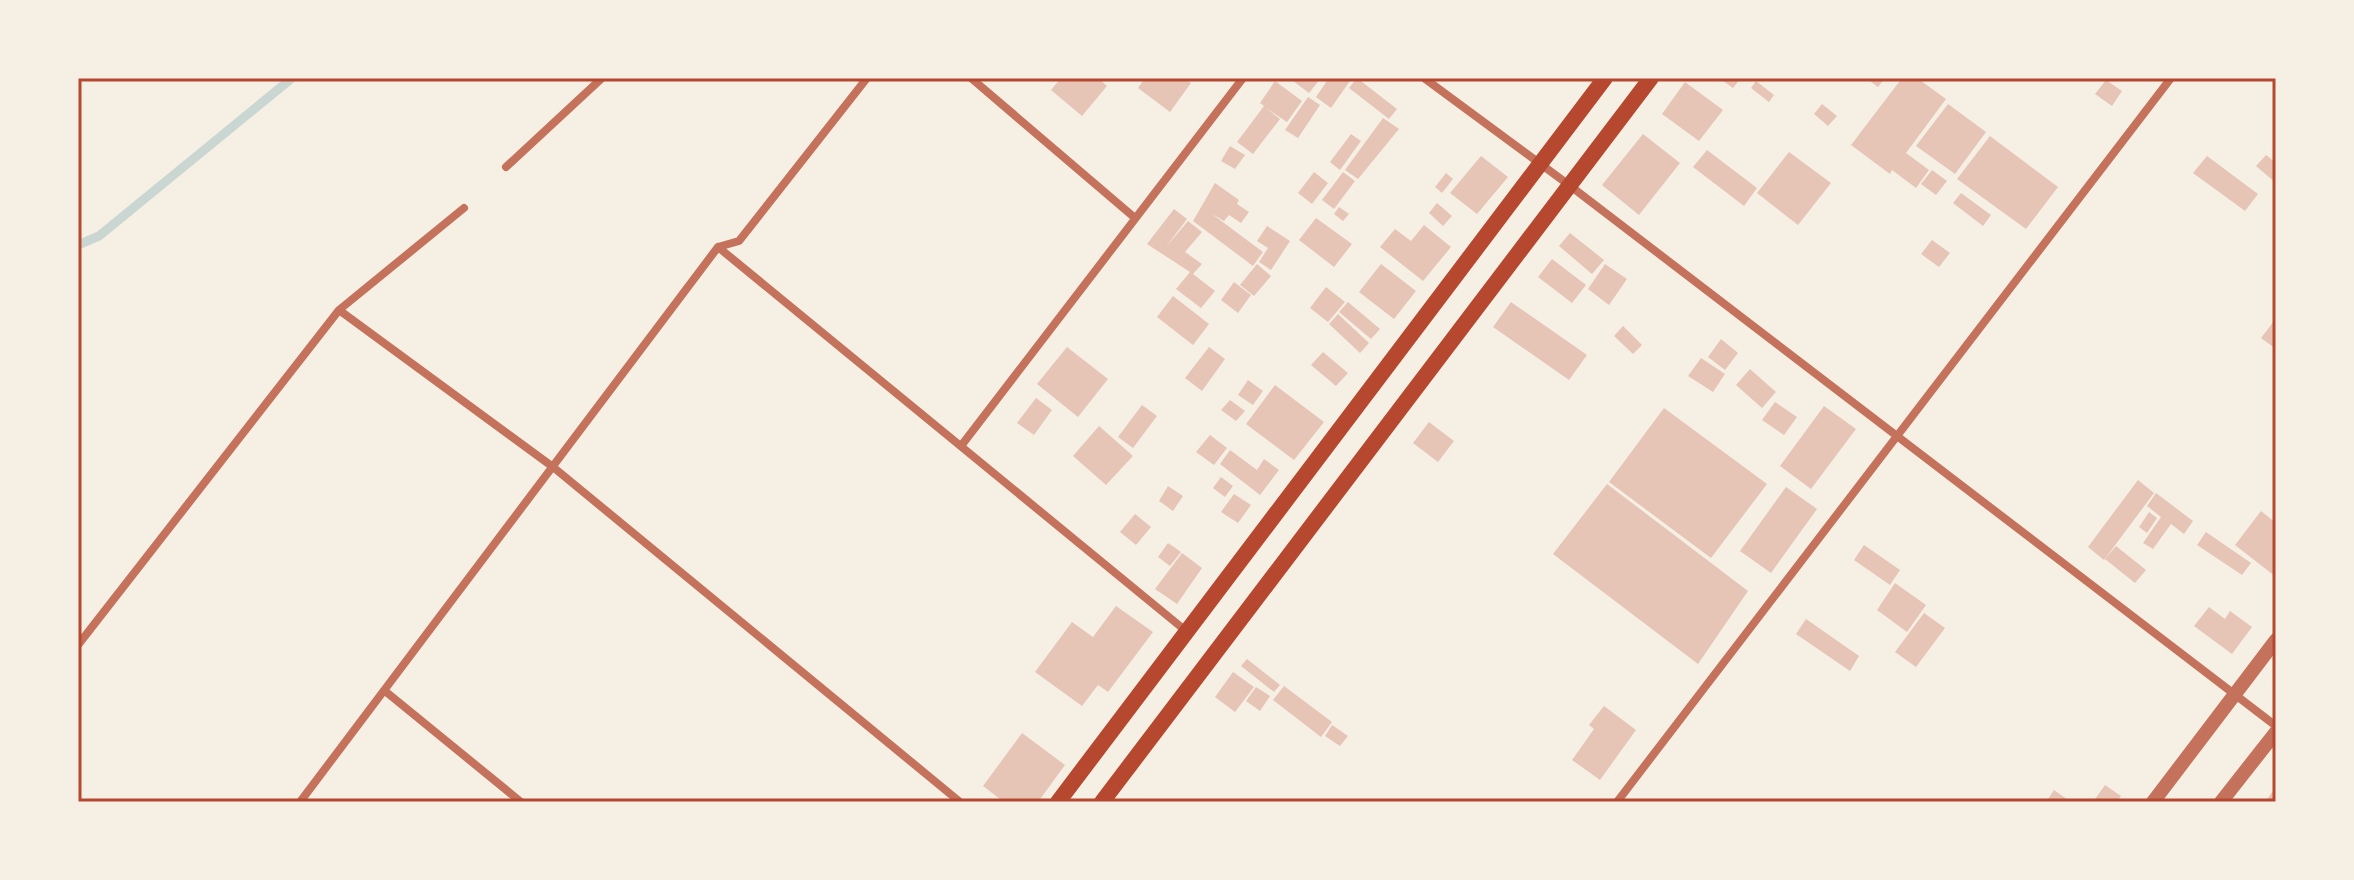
<svg xmlns="http://www.w3.org/2000/svg" width="2354" height="880" viewBox="0 0 2354 880" font-family="'Archivo Narrow',sans-serif">
<style>
.lines{fill:none;stroke-linecap:round;stroke-linejoin:round}
.stream{stroke:#c9d6d2;stroke-width:9}
.building{fill:#e6c5b7}
.minor{stroke:#c5725c;stroke-width:8}
.tertiary{stroke:#c5725c;stroke-width:14}
.secondary{stroke:#b5482f;stroke-width:16}
.neatline{fill:none;stroke:#b5482f;stroke-width:3}
</style>
<rect width="100%" height="100%" fill="#f6efe4"/>
<g class="lines">
<path class="stream" d="M78 245 99 236 292 78"/>
</g>
<path class="building" d="M1061 78H1098L1107 86 1082 116 1051 90Z
M1139 78H1184L1191 83 1170 112 1138 88 1143 81Z
M1289 78H1321L1309 93Z
M1329 78H1352L1331 108 1316 97Z
M1357 78 1397 109 1389 119 1349 88Z
M1719 78H1741L1733 88Z
M1866 78H1885L1878 87Z
M1902 78H1917L1946 99 1906 153 1929 170 1916 188 1892 170 1890 174 1851 145Z
M2106 80 2122 91 2112 106 2095 94Z
M1275 81 1302 101 1287 122 1266 108 1280 119 1253 154 1237 142 1264 106 1260 103Z
M1756 81 1774 95 1769 102 1751 88Z
M1685 82 1723 110 1699 141 1662 114Z
M1308 97 1320 105 1298 138 1285 130Z
M1822 104 1837 116 1828 126 1814 114Z
M1948 104 1986 132 1955 174 1916 146Z
M1383 118 1399 129 1358 179 1345 170Z
M1351 134 1361 141 1340 170 1330 162Z
M1643 134 1680 163 1639 215 1602 185Z
M1990 136 2058 187 2026 229 1957 179Z
M1230 146 1245 155 1235 169 1221 161Z
M1707 150 1757 188 1744 206 1693 167Z
M1789 152 1831 183 1798 225 1757 193Z
M2266 155 2276 163V183L2256 166Z
M1481 156 1508 177 1477 214 1450 193Z
M2207 156 2258 194 2245 211 2193 173Z
M1932 170 1947 181 1936 195 1921 184Z
M1314 172 1328 183 1312 204 1298 193Z
M1343 172 1355 181 1334 209 1322 200Z
M1446 173 1453 179 1442 193 1435 187Z
M1215 183 1239 200 1237 204 1249 212 1241 223 1229 215 1224 221 1212 214 1263 252 1253 266 1193 221Z
M1961 193 1991 215 1983 226 1953 203Z
M1437 203 1452 216 1443 226 1429 213Z
M1339 207 1349 214 1343 221 1334 214Z
M1174 209 1187 219 1166 247 1188 221 1202 232 1185 252 1202 264 1193 274 1215 291 1201 308 1176 289 1190 272 1147 244Z
M1316 218 1352 244 1334 267 1299 240Z
M1424 225 1451 247 1423 281 1380 247 1395 229 1411 241Z
M1267 226 1290 241 1271 270 1259 262 1268 248 1257 241Z
M1570 233 1604 260 1592 274 1559 246Z
M1932 240 1950 253 1939 267 1921 254Z
M1552 259 1586 285 1572 303 1538 277Z
M1257 264 1271 276 1254 296 1240 285Z
M1381 264 1416 291 1394 319 1359 292Z
M1605 264 1627 279 1609 305 1588 289Z
M1234 282 1251 295 1238 313 1221 300Z
M1326 287 1345 302 1328 322 1310 308Z
M1173 296 1209 324 1193 345 1157 317Z
M1348 302 1380 329 1371 339 1339 312Z
M1511 302 1587 355 1569 380 1493 327Z
M1338 314 1369 343 1360 353 1329 324Z
M2274 321 2276 322V349L2261 338Z
M1623 326 1642 345 1633 354 1614 336Z
M1721 339 1738 353 1725 370 1708 357Z
M1067 347 1108 379 1078 417 1037 384Z
M1209 347 1225 359 1202 391 1185 378Z
M1323 352 1348 373 1336 386 1311 365Z
M1701 358 1725 374 1713 392 1688 376Z
M1750 369 1776 392 1762 408 1736 385Z
M1248 380 1263 391 1253 405 1238 395Z
M1275 385 1324 422 1294 460 1246 424Z
M1036 398 1052 410 1034 435 1017 423Z
M1230 400 1245 411 1236 421 1221 410Z
M1775 402 1797 417 1784 435 1762 420Z
M1142 405 1157 416 1133 448 1118 437Z
M1824 406 1856 429 1811 489 1780 466Z
M1664 408 1767 484 1711 558 1609 482Z
M1429 422 1454 441 1438 462 1413 443Z
M1099 426 1133 456 1106 485 1073 456Z
M1210 435 1227 448 1214 465 1196 452Z
M1230 450 1257 470 1264 459 1279 470 1260 495 1220 464Z
M1221 477 1233 486 1225 497 1213 488Z
M2138 480 2154 493 2104 560 2088 547Z
M1607 484 1748 591 1698 664 1553 554Z
M1168 486 1183 496 1173 511 1159 501Z
M1786 487 1817 509 1771 573 1740 551Z
M2156 493 2193 521 2184 534 2171 524 2153 549 2143 543 2161 517 2147 506Z
M1234 494 1251 505 1238 523 1221 512Z
M2261 511 2276 523V577L2235 545Z
M2149 512 2157 518 2147 533 2139 527Z
M1135 514 1151 527 1136 545 1120 532Z
M2206 532 2251 563 2242 575 2197 545Z
M1168 543 1181 552 1170 566 1158 557Z
M1864 545 1900 570 1890 585 1854 560Z
M2116 546 2146 570 2135 583 2105 559Z
M1182 553 1202 568 1177 604 1155 589Z
M1895 583 1926 605 1907 632 1877 610Z
M1116 606 1153 632 1108 692 1098 685 1082 706 1035 672 1072 622 1093 637Z
M2209 607 2225 619 2230 611 2252 627 2232 654 2194 626Z
M1924 613 1945 628 1916 667 1895 652Z
M1806 619 1859 656 1850 671 1796 634Z
M1247 659 1280 685 1274 692 1241 666Z
M1233 672 1254 687 1235 712 1215 697Z
M1284 686 1332 722 1321 737 1273 700Z
M1256 687 1270 696 1260 711 1246 701Z
M1604 706 1636 730 1600 780 1572 760 1594 729 1589 725Z
M1332 725 1348 736 1340 746 1325 736Z
M1022 733 1065 765 1038 802H1004L983 786Z
M2105 785 2121 796 2117 802H2093Z
M2276 787V802H2265Z
M2054 790 2071 802H2046Z"/>
<g class="lines">
<path class="minor" d="M971 78 1135 218
M1424 78 1569 185 2276 726
M506 167 602 78
M718 247 1186 631
M339 310 553 467 960 802
M961 446 1243 78
M78 645 339 310 464 208
M385 691 521 802
M300 802 718 247 739 241 867 78
M1617 802 2171 78"/>
<path class="tertiary" d="M2153 802 2276 640
M2221 802 2276 732"/>
<path class="secondary" d="M1058 802 1605 78
M1102 802 1651 78"/>
</g>
<rect width="2354" height="880" fill="none" stroke="#f6efe4" stroke-width="160"/>
<rect x="80" y="80" width="2194" height="720" class="neatline"/>
</svg>
